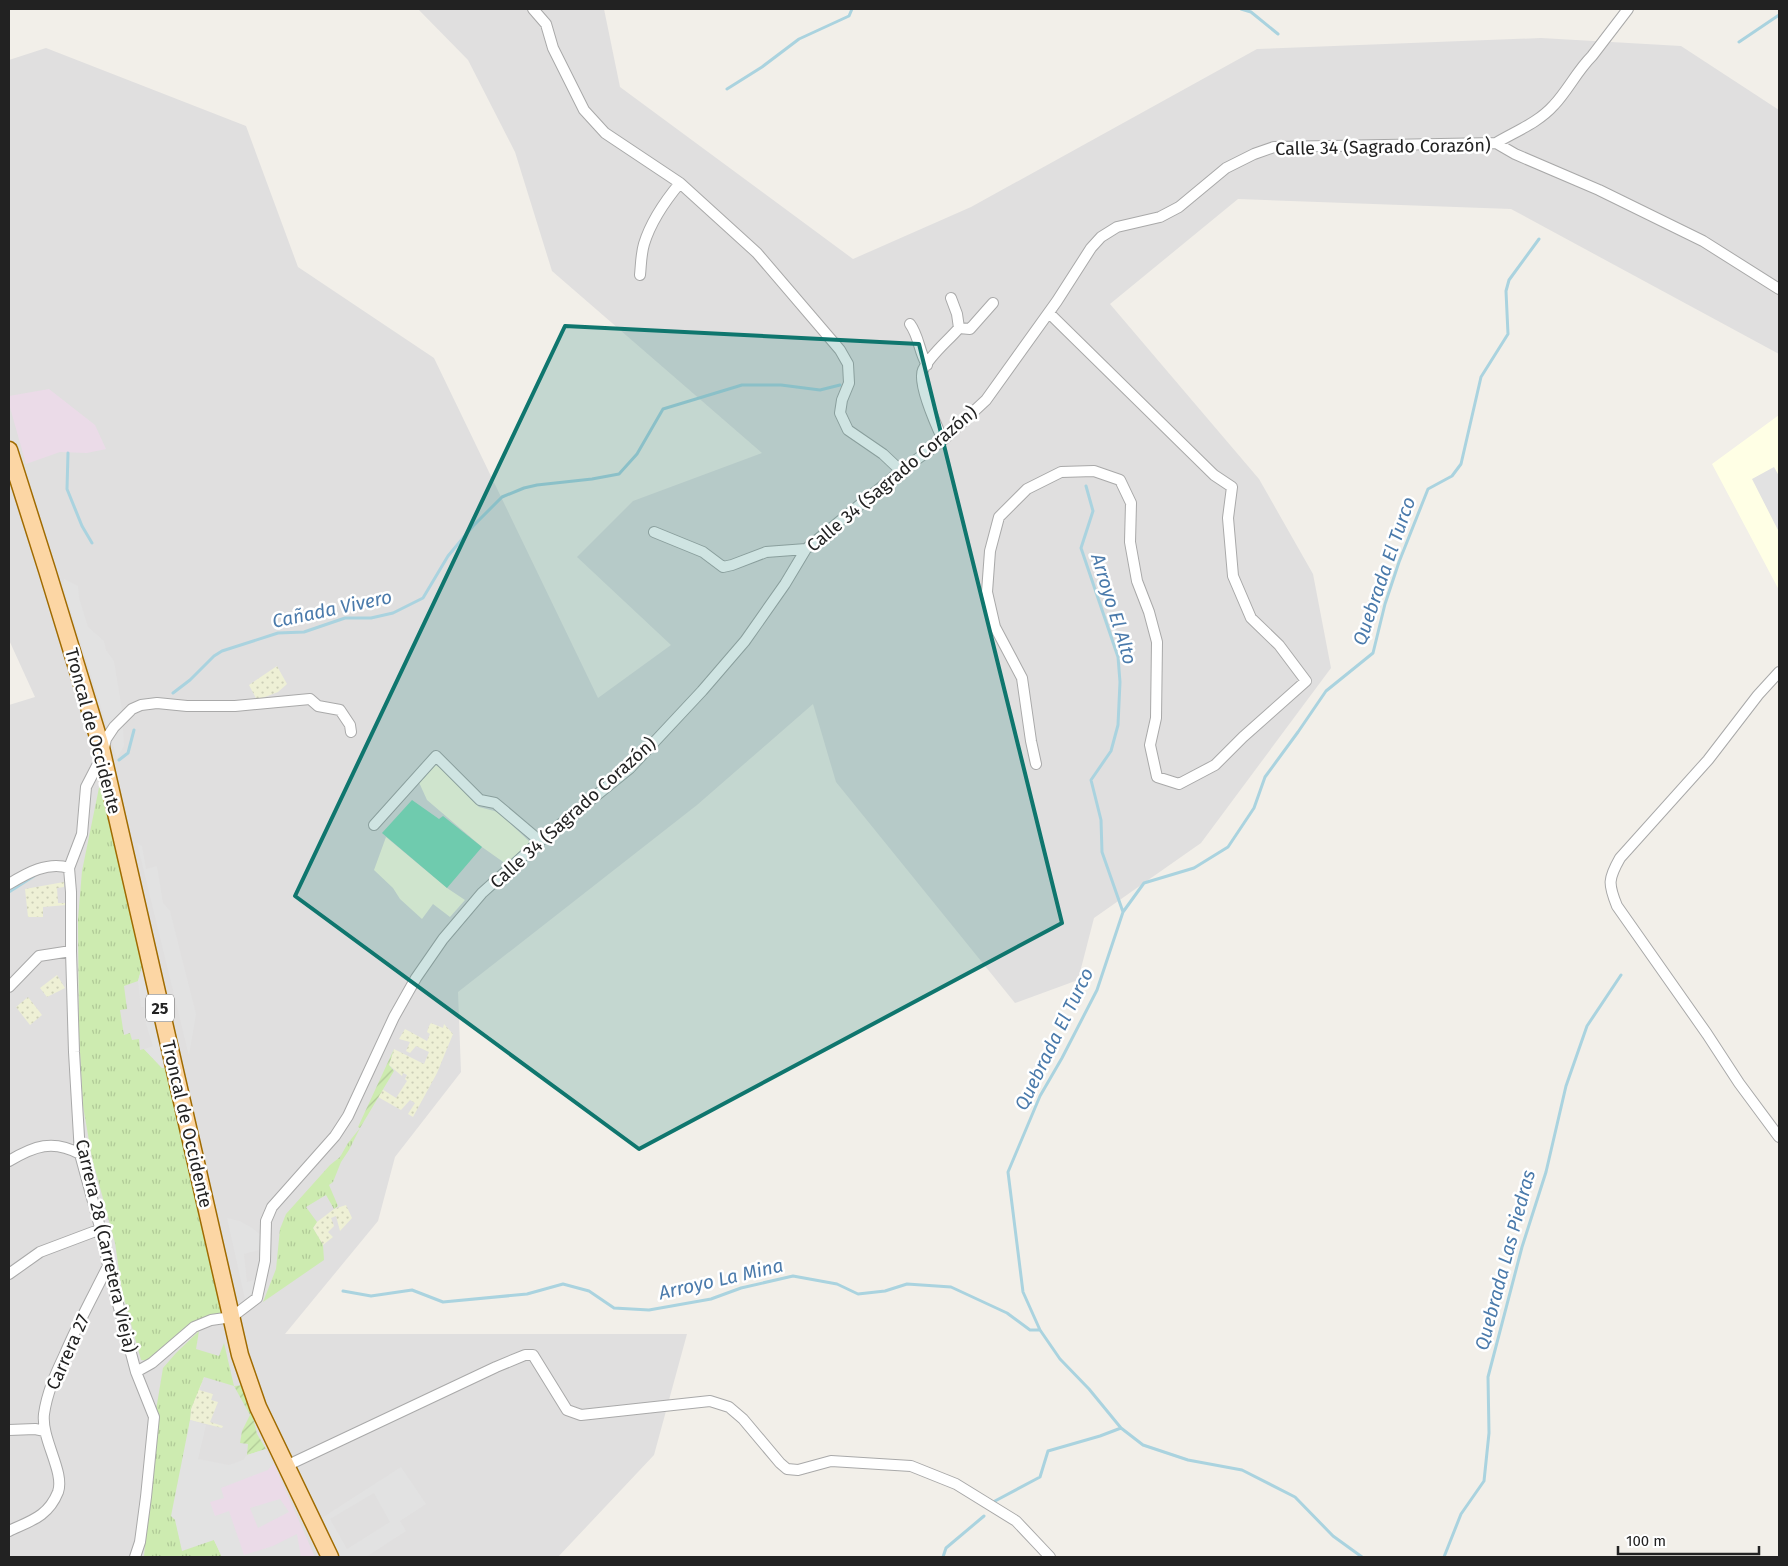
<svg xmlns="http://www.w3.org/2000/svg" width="1788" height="1566" viewBox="0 0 1788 1566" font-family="'Fira Sans',sans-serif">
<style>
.residential{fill:#e0dfdf}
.industrial{fill:#ebdbe8}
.education{fill:#ffffe5}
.farmland{fill:url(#farmland-dots)}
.grass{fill:url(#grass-tufts)}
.garden{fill:url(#garden-furrows)}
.pitch{fill:#88e0be}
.parking{fill:#e2e2e2;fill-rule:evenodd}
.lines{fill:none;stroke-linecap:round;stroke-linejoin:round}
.stream{stroke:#aad3df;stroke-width:3}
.street-casing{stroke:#a9a9a9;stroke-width:12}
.primary-casing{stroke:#a06b00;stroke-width:19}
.street{stroke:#fff;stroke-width:10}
.primary{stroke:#fcd6a4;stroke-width:16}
.marked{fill:#0f766e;fill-opacity:0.2;stroke:#0f766e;stroke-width:4;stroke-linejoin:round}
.labels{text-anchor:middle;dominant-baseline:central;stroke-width:5;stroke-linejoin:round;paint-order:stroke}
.shield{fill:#fff;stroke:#646464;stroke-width:1}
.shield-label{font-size:16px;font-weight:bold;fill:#222}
.street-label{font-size:18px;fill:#222;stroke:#fff}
.water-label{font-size:19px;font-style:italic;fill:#4a7aab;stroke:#fff}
</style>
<defs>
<pattern id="farmland-dots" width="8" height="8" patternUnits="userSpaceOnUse" patternTransform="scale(1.25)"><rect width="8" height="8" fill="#eef0d5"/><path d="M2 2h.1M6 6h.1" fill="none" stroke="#ccceb7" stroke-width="1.8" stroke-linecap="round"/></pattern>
<pattern id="grass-tufts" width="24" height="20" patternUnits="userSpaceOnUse" patternTransform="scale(1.25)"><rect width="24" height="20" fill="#cdebb0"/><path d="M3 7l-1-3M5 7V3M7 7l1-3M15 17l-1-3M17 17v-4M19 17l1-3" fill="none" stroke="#b0c997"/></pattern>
<pattern id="garden-furrows" width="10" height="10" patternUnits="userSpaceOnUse" patternTransform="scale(1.25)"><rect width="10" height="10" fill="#cdebb0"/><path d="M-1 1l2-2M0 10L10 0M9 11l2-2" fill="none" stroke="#b0c997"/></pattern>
</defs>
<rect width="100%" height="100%" fill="#f2efe9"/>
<path class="residential" d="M418 9H604L620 87 853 259 971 207 1257 49 1541 38 1681 46 1779 110V354L1511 209 1238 199 1110 304 1259 479 1313 574 1331 668 1201 843 1094 918 1078 980 1015 1003 836 782 813 704 697 805 458 992 461 1072 395 1157 378 1221 285 1334H687L654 1455 558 1557H9V705L35 697 9 640V60L46 48 246 126 298 267 434 358 598 698 671 645 577 557 633 501 762 453 552 271 515 152 468 60Z"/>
<path class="industrial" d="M49 389 95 425 106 449 87 453 60 452 26 464 9 404V396Z
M273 1462 315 1557H148L156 1481 273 1464Z"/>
<path class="education" d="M1779 415V590L1712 464Z
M433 764 441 768 479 807 498 812 530 842 506 864 482 847 427 800 417 778Z
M386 837 447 888 465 900 450 917 433 904 422 919 400 899 393 888 374 870Z"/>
<path class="farmland" d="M277 666 287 684 278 692 257 700 249 685Z
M64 882V887L57 888 58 903H65L67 905 43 907V917H28L25 889Z
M57 975 65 988 47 997 40 988Z
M28 997 42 1015 30 1025 16 1007Z
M431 1023 443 1028 444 1024 453 1034 437 1073 413 1117 408 1114 415 1103 410 1100 401 1110 378 1097 382 1089 396 1098 407 1081 405 1079 407 1075 403 1073 402 1076 389 1065 394 1049 424 1064 429 1052 416 1046 410 1053 406 1051 410 1042 399 1039 405 1029 427 1041 430 1034 427 1032 429 1026Z
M346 1205 352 1218 340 1231 336 1216 331 1218 334 1226 328 1232 333 1237 323 1245 313 1228 317 1222 334 1209Z
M163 1368 204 1377 199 1390 213 1394 211 1400 218 1402 210 1422 223 1426 222 1428 190 1420 191 1409 197 1392Z"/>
<path class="grass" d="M102 773 144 960 138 981 124 986 127 1009 120 1010 124 1035 130 1033 132 1040 139 1039 140 1050 144 1049 162 1068H167C187 1151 201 1235 224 1318L211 1319 151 1361 141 1360 122 1291 115 1243 92 1158 83 1106 79 1034 78 919 82 871Z
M360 1128 349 1150 341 1162 333 1182 329 1185 338 1206 334 1209 326 1195 306 1207 317 1222 313 1228 323 1245 324 1260 263 1302 276 1269 280 1229 286 1214 330 1165 340 1157 348 1143Z
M199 1331 196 1349 219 1356 224 1343 234 1386 204 1377 191 1409 189 1431 182 1473 175 1498V1519L214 1540 222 1557H144L155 1416 163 1368 176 1353Z"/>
<path class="garden" d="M394 1049 389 1065 394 1071 360 1128 358 1127Z
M245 1385 257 1434 266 1449 247 1455 248 1444 240 1443 242 1431 250 1415 234 1386Z"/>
<path class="pitch" d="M412 800 439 819 443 816 482 847 447 888 382 833Z"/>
<path class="parking" d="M1774 467 1779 476V532L1752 479Z
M64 579 78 586 79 598 88 627 104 641 106 650 114 661 122 710 124 746 117 758 63 586Z
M137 843 142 846 146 869 157 866 163 903 170 911 196 1014 189 1056Z
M144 960 167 1068H162L144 1049 153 1046 146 1024 144 1007H141L138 981Z
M227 1218 240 1221 252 1228 262 1236 259 1250 244 1254 247 1282 254 1280 262 1271 250 1301 245 1299Z
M190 1420 206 1425 198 1459 229 1465 243 1460 247 1455 266 1449 273 1464 268 1470 221 1488 224 1498 210 1502 215 1516 229 1511 244 1555 273 1546 297 1534 301 1557H222L214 1540 182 1551 175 1520 171 1516Z
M401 1467 426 1504 400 1521 406 1531 366 1557H336L314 1523ZM374 1493 390 1522 347 1549 330 1519Z
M280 1499 289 1512 258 1528 250 1508Z"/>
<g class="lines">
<path class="stream" d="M1241 9 1251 12 1278 34
M1739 42 1779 15
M727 89 762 67 799 39 849 16 852 9
M68 453 67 489 82 526 92 543
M1086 486 1093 511 1081 548 1118 657 1120 682 1118 725 1111 751 1091 780 1101 820 1102 852 1123 912
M173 693 190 680 214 656 222 651 278 633 304 632 345 618H371L393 613 423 598 448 556 473 526 502 497 524 488 537 485 592 479 619 474 637 454 663 409 742 385H781L820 390 840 385
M119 760 128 753 134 730
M9 892 34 876
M343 1291 371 1296 412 1290 443 1302 527 1294 563 1284 589 1291 614 1308 649 1310 711 1299 741 1288 793 1276 837 1284 858 1294 885 1291 907 1284 951 1287 1007 1313 1030 1330H1040
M995 1501 1040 1477 1048 1451 1100 1436 1121 1428
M943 1557 946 1548 984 1516
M1362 1557 1333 1536 1295 1497 1242 1470 1188 1460 1143 1445 1121 1428 1089 1389 1060 1359 1040 1330 1023 1292 1008 1172 1040 1096 1062 1058 1097 990 1123 912 1144 883 1194 868 1228 847 1254 808 1265 777 1298 732 1326 691 1373 653 1385 604 1399 562 1428 489 1452 476 1461 464 1481 377 1508 334 1506 291 1509 280 1539 239
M1444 1557 1461 1514 1484 1481 1489 1433 1488 1377 1522 1247 1546 1172 1566 1086 1587 1026 1621 975"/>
<defs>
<path id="street" d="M533 9 546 24 553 48 584 110 605 133 680 183 757 253 840 350 848 364 849 383 842 400 840 413 848 430 883 454 901 471
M1496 143C1516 131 1538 123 1554 105 1568 90 1577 71 1592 56L1628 9
M640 275C641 265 641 254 644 244 651 221 665 201 680 183
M910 324C919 336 919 352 927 365
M959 328 970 329 993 303
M943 440C937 427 917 382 923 370 930 355 948 341 959 328L957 314 951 298
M654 532 703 552 723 567 732 565 766 552 806 549
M1779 672 1758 695 1708 760 1620 858C1608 879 1608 884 1617 906L1707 1034 1739 1083 1779 1137
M1036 764 1031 741 1022 678 995 627 987 592 990 551 999 517 1027 489 1061 472 1094 471 1120 480 1131 503 1130 542 1137 581 1149 612 1157 642 1156 718 1150 745 1157 777 1179 784 1215 765 1243 737 1306 681 1279 645 1251 618 1233 576 1228 518 1232 487 1214 475 1049 313
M374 825 436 756 480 800 495 803 540 841
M9 884C27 873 48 861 69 868
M9 987 39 956 71 951
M9 1161C34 1146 53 1139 80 1154
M9 1274 40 1252 101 1229
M136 1372 152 1363 194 1327 211 1320 232 1317 257 1298 265 1261 266 1221 272 1207 335 1136 348 1116 394 1017 416 978 443 939 482 893 540 841 630 768 702 691 745 641 785 584 806 549 901 471 943 440 986 400 1057 301 1091 248 1101 237 1117 227 1160 217 1179 207 1226 168 1254 154 1274 147 1496 143 1515 154 1599 190 1703 241 1779 289
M9 1430 35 1429 45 1431
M286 1466 496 1367 525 1355H533L567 1410 581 1415 710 1401 729 1407 743 1419 780 1463 787 1469 798 1470 831 1461 911 1466 956 1484 1016 1521 1050 1557
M9 1531C30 1521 48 1517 58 1492 65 1472 41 1439 44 1414 47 1393 55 1375 64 1356 77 1325 93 1296 108 1266
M135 1557 140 1542 146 1497 154 1417 136 1372 108 1266 104 1242 80 1154 74 1052 71 951V892L69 868 82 834 86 787 102 756 106 739 114 727 132 709 141 705 157 703 187 706H235L310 699 318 706 340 710 350 725 351 732"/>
<path id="primary" d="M9 450 47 570 100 743 240 1355 258 1407 330 1557"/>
</defs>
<use href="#street" class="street-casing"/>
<use href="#primary" class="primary-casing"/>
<use href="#street" class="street"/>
<use href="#primary" class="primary"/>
</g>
<path class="marked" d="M565 326 919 344 1062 923 639 1149 295 896Z"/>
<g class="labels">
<rect class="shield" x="146" y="994.5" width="28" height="27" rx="4"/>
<g class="shield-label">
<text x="160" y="1008">25</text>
</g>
<g class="street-label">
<text transform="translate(1383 147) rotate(-1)">Calle 34 (Sagrado Corazón)</text>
<text transform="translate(892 479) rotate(-40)">Calle 34 (Sagrado Corazón)</text>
<text transform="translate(93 731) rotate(75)">Troncal de Occidente</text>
<text transform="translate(573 813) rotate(-42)">Calle 34 (Sagrado Corazón)</text>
<text transform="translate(187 1124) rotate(77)">Troncal de Occidente</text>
<text transform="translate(106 1246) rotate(77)">Carrera 28 (Carretera Vieja)</text>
<text transform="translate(68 1352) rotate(-66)">Carrera 27</text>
</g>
<g class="water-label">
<text transform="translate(1384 571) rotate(-71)">Quebrada El Turco</text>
<text transform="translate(332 609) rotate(-12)">Cañada Vivero</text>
<text transform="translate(1114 609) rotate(73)">Arroyo El Alto</text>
<text transform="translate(1054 1039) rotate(-64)">Quebrada El Turco</text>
<text transform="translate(1505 1260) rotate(-75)">Quebrada Las Piedras</text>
<text transform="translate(721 1279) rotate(-13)">Arroyo La Mina</text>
</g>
</g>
<rect width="1788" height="1566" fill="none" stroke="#222222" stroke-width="20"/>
<path d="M1618 1546v8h141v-8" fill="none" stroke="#222222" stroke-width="2.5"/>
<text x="1626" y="1546" font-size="15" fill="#222222" stroke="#ffffff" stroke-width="4" paint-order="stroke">100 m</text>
</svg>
